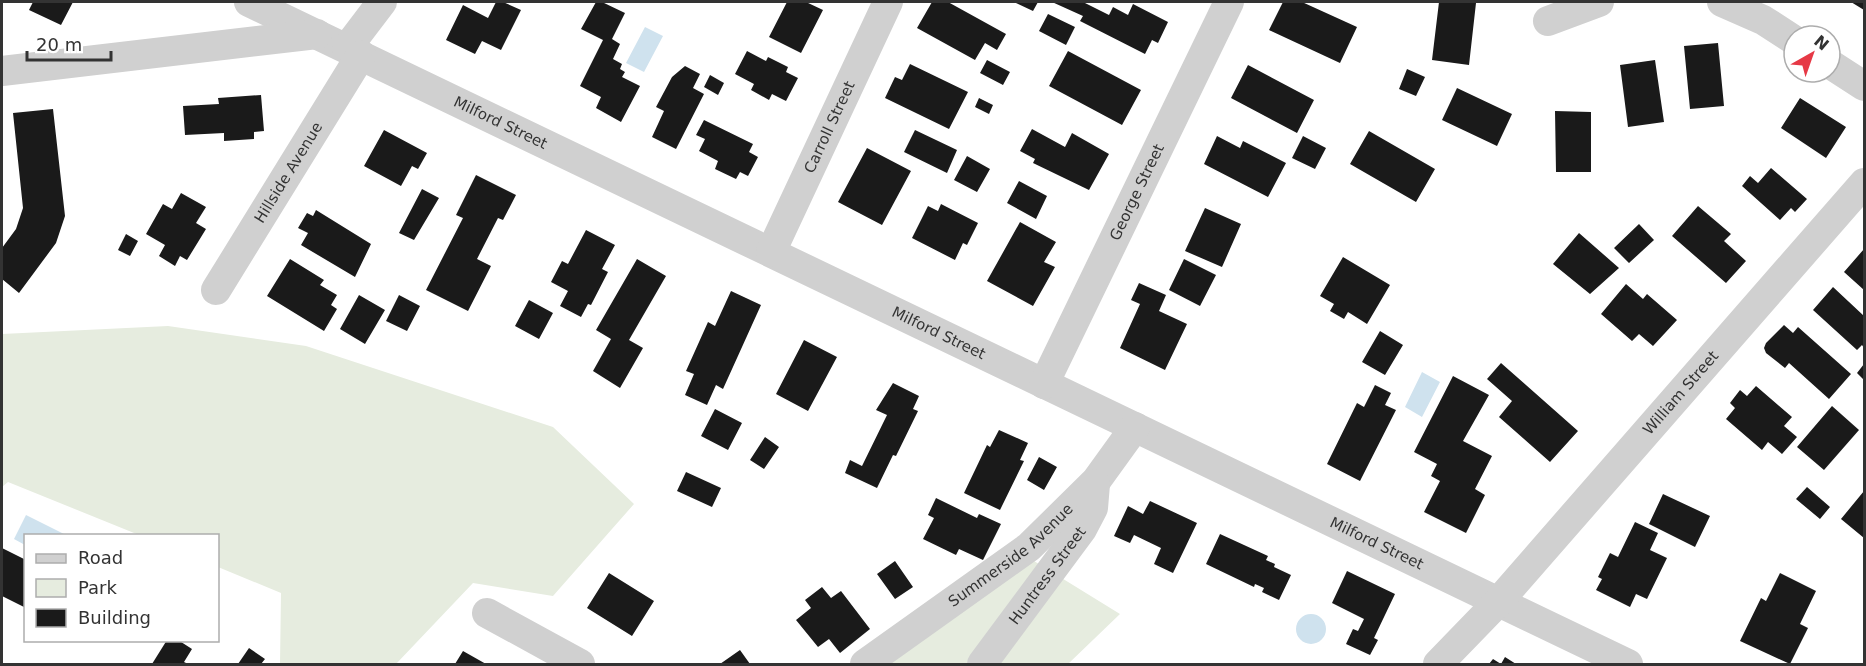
<svg xmlns="http://www.w3.org/2000/svg" width="1866" height="666" viewBox="0 0 1866 666" font-family="'DejaVu Sans',sans-serif">
<style>
.green{fill:#e6ecdf}
.water{fill:#cfe2ee}
.building{fill:#1a1a1a}
.lines{fill:none;stroke-linecap:round;stroke-linejoin:round}
.minor{stroke:#d0d0d0;stroke-width:30}
.labels{text-anchor:middle;dominant-baseline:central;stroke-width:6;stroke-linejoin:round;paint-order:stroke}
.street-label{font-size:15px;fill:#333;stroke:#fff}
</style>
<rect width="100%" height="100%" fill="#fff"/>
<path class="green" d="M168 326 306 346 553 427 634 504 553 596 473 583 396 664H280L281 593 218 567V536L139 535 8 482 2 487V334Z
M1034 561 1120 614 1068 664H889Z"/>
<path class="water" d="M645 27 663 36 644 72 626 63Z
M1422 372 1440 382 1422 417 1405 407Z
M26 515 66 535 26 536 25 545 14 539Z
M1296 629a15 15 0 1 1 30 0a15 15 0 1 1-30 0Z"/>
<path class="building" d="M33 2H73L61 25 29 10Z
M496 2H503L521 10 501 50 482 41 475 54 446 40 463 5 488 18Z
M596 2H602L625 13 612 39 620 44 613 59 622 64 620 69 625 72 622 77 640 86 621 122 596 108 601 97 580 86 603 40 581 29Z
M787 2H806L823 10 801 53 769 37Z
M932 2H948L1006 34 997 50 985 43 975 60 917 28Z
M1014 2H1038L1033 11Z
M1052 2H1083L1109 15 1113 7 1128 15 1133 4 1168 22 1158 43 1152 40 1145 54 1080 21 1083 16Z
M1283 2H1302L1357 27 1340 63 1269 30Z
M1439 2 1476 3 1469 65 1432 60Z
M1851 2H1864V10Z
M1048 14 1075 27 1066 45 1039 31Z
M1718 43 1724 106 1690 109 1684 46Z
M747 51 766 61 768 57 788 67 786 72 798 78 786 101 772 94 769 100 751 90 754 84 735 74Z
M1068 51 1141 90 1122 125 1049 86Z
M987 60 1010 72 1003 85 980 73Z
M1655 60 1664 122 1628 127 1620 65Z
M910 64 968 92 949 129 885 98 895 77 902 80Z
M1248 65 1314 100 1297 133 1231 98Z
M685 66 700 74 693 88 704 94 676 149 652 137 664 111 656 107 672 77Z
M1407 69 1425 77 1416 96 1399 89Z
M710 75 724 83 718 95 704 87Z
M1457 88 1512 114 1497 146 1442 120Z
M261 95 264 131 254 132V139L224 141V133L185 135 183 106 219 104 218 98Z
M979 98 993 105 989 114 975 107Z
M1800 98 1846 127 1826 158 1781 128Z
M53 109 65 216 56 243 19 293 2 279V248L16 229 23 208 13 113Z
M1555 111 1591 112V172H1556Z
M704 120 753 144 749 152 758 157 748 176 740 172 736 179 715 169 718 161 699 151 705 139 696 135Z
M1032 129 1065 147 1072 133 1109 154 1089 190 1033 163 1035 159 1020 151Z
M384 130 427 153 418 169 412 166 401 186 364 166Z
M915 130 957 150 947 173 904 152Z
M1369 131 1435 169 1416 202 1350 164Z
M1217 136 1240 148 1243 141 1286 163 1268 197 1204 164Z
M1303 136 1326 148 1315 169 1292 158Z
M867 148 911 171 882 225 838 202Z
M967 156 990 169 977 192 954 180Z
M1771 168 1807 199 1795 212 1791 208 1780 220 1742 186 1750 176 1758 183Z
M476 175 516 195 503 220 498 218 477 259 491 266 468 311 426 290 463 218 456 215Z
M1019 181 1047 196 1036 219 1007 203Z
M422 189 439 198 414 240 399 233Z
M181 193 206 207 196 223 206 229 187 260 180 256 175 266 159 256 165 245 146 234 163 204 172 209Z
M941 204 978 223 967 245 963 243 955 260 912 238 928 206 938 211Z
M1698 206 1731 234 1724 241 1746 261 1726 283 1672 236Z
M1205 208 1241 224 1222 267 1185 251Z
M316 210 371 244 355 277 301 245 308 233 298 228 307 213 313 216Z
M1020 222 1056 242 1044 262 1055 267 1033 306 987 281Z
M1639 224 1654 240 1629 263 1614 248Z
M586 230 615 245 602 269 608 272 591 305 588 304 581 317 560 306 568 291 551 282 562 261 568 264Z
M1579 233 1619 268 1590 294 1553 264Z
M126 234 138 241 130 256 118 250Z
M1864 249V290L1844 272Z
M1343 257 1390 285 1367 324 1348 312 1344 319 1330 311 1334 304 1320 296Z
M290 259 324 280 320 285 337 295 331 305 337 309 324 331 267 296Z
M637 259 666 276 629 340 643 348 620 388 593 371 611 339 596 330Z
M1184 259 1216 275 1200 306 1169 290Z
M1139 283 1166 295 1159 311 1187 324 1165 370 1120 348 1140 304 1131 300Z
M1626 284 1643 299 1647 294 1677 320 1653 346 1639 334 1632 341 1601 314Z
M1833 287 1864 316V348L1862 345 1857 350 1813 310Z
M731 291 761 305 723 389 716 385 707 405 685 395 694 374 686 371 708 322 715 326Z
M359 295 385 310 365 344 340 329Z
M399 295 420 306 407 331 386 321Z
M529 300 553 313 539 339 515 326Z
M1784 325 1793 333 1798 327 1851 374 1829 399 1789 363 1785 368 1766 353 1764 348 1766 343Z
M1380 331 1403 345 1385 375 1362 362Z
M804 340 837 357 808 411 776 394Z
M1501 363 1578 431 1550 462 1499 417 1512 401 1487 379Z
M1864 364V380L1857 373Z
M1453 376 1489 395 1463 441 1492 456 1475 489 1485 495 1466 533 1424 512 1440 481 1431 476 1437 464 1414 452Z
M893 383 919 396 913 409 918 411 896 456 893 455 877 488 845 473 850 460 862 466 887 415 876 410Z
M1375 385 1391 393 1385 405 1396 410 1360 481 1327 464 1357 403 1364 407Z
M1756 386 1792 417 1784 426 1797 437 1782 454 1768 442 1762 450 1726 419 1735 408 1730 403 1740 390 1747 396Z
M1832 406 1859 430 1824 470 1797 447Z
M715 409 742 423 728 450 701 436Z
M999 430 1028 443 1020 460 1024 461 1000 510 964 493 987 445 990 447Z
M765 437 779 447 764 469 750 460Z
M1039 457 1057 467 1044 490 1027 480Z
M686 472 721 488 712 507 677 491Z
M1807 487 1830 507 1820 519 1796 499Z
M1864 491V538L1841 519Z
M1663 494 1710 516 1695 547 1649 524Z
M936 498 977 518 979 514 1001 524 983 560 959 549 956 555 923 539 934 518 928 515Z
M1150 501 1197 523 1173 573 1154 564 1161 548 1134 535 1130 543 1114 536 1128 506 1143 514Z
M1635 522 1658 533 1650 550 1667 558 1647 599 1636 594 1630 607 1596 590 1602 579 1598 577 1610 553 1618 557Z
M1220 534 1268 556 1266 560 1275 564 1274 567 1291 575 1279 600 1262 592 1264 588 1255 584 1254 587 1206 564Z
M2 548 26 560V608L2 596Z
M895 561 913 587 895 599 877 574Z
M1347 571 1395 594 1374 638 1378 640 1370 655 1346 644 1353 629 1358 631 1364 619 1332 603Z
M609 573 654 601 632 636 587 608Z
M1780 573 1816 591 1800 624 1808 628 1790 664 1740 641 1761 598 1766 601Z
M822 587 831 598 841 591 870 629 840 653 829 639 818 647 796 620 811 608 805 600Z
M167 640H178L192 649 184 662 188 664H152Z
M249 648 265 659 261 664H238Z
M740 650 750 664H720Z
M463 651 486 664H455Z
M1505 657 1516 664H1489L1493 659 1501 664Z"/>
<g class="lines">
<g class="minor">
<path id="s1" d="M249 2 1628 664"/>
<path d="M1722 2 1763 20 1794 40"/>
<path d="M1548 21 1599 2"/>
<path d="M347 48 382 2"/>
<path d="M1830 64 1864 86"/>
<path d="M2 71 317 34"/>
<path id="s2" d="M771 252 888 2"/>
<path id="s3" d="M216 290 361 55"/>
<path id="s4" d="M1044 384 1229 2"/>
<path d="M487 613 580 664"/>
<path id="s5" d="M865 664 1029 547 1096 481 1135 427"/>
<path id="s6" d="M982 664 1082 529 1093 508 1095 484"/>
<path id="s7" d="M1438 664 1498 602 1864 183"/>
</g>
</g>
<g class="labels">
<g class="street-label">
<text stroke="none"><textPath href="#s1" startOffset="279">Milford Street</textPath></text>
<text stroke="none"><textPath href="#s2" startOffset="138">Carroll Street</textPath></text>
<text stroke="none"><textPath href="#s3" startOffset="138">Hillside Avenue</textPath></text>
<text stroke="none"><textPath href="#s4" startOffset="213">George Street</textPath></text>
<text stroke="none"><textPath href="#s1" startOffset="765">Milford Street</textPath></text>
<text stroke="none"><textPath href="#s7" startOffset="364">William Street</textPath></text>
<text stroke="none"><textPath href="#s1" startOffset="1251">Milford Street</textPath></text>
<text stroke="none"><textPath href="#s5" startOffset="182">Summerside Avenue</textPath></text>
<text stroke="none"><textPath href="#s6" startOffset="110">Huntress Street</textPath></text>
</g>
</g>
<rect width="1866" height="666" fill="none" stroke="#333333" stroke-width="6"/>
<rect x="24" y="534" width="195" height="108" fill="#ffffff" stroke="#adadad" stroke-width="1.5"/>
<rect x="36" y="554" width="30" height="9" fill="#d0d0d0" stroke="#adadad" stroke-width="1.5"/>
<text x="78" y="564" font-size="18" fill="#333333">Road</text>
<rect x="36" y="579" width="30" height="18" fill="#e6ecdf" stroke="#adadad" stroke-width="1.5"/>
<text x="78" y="594" font-size="18" fill="#333333">Park</text>
<rect x="36" y="609" width="30" height="18" fill="#1a1a1a" stroke="#adadad" stroke-width="1.5"/>
<text x="78" y="624" font-size="18" fill="#333333">Building</text>
<g transform="translate(1812 54) rotate(40)"><circle r="28" fill="#ffffff" stroke="#adadad" stroke-width="1.5"/>
<path d="M0-4.5L10 22L0 15L-10 22Z" fill="#e63946"/>
<text y="-9" font-size="16" font-weight="bold" text-anchor="middle" fill="#333333">N</text>
</g>
<path d="M27 51v9h84v-9" fill="none" stroke="#333333" stroke-width="3"/>
<text x="36" y="51" font-size="18" fill="#333333" stroke="#ffffff" stroke-width="4.5" paint-order="stroke">20 m</text>
</svg>
